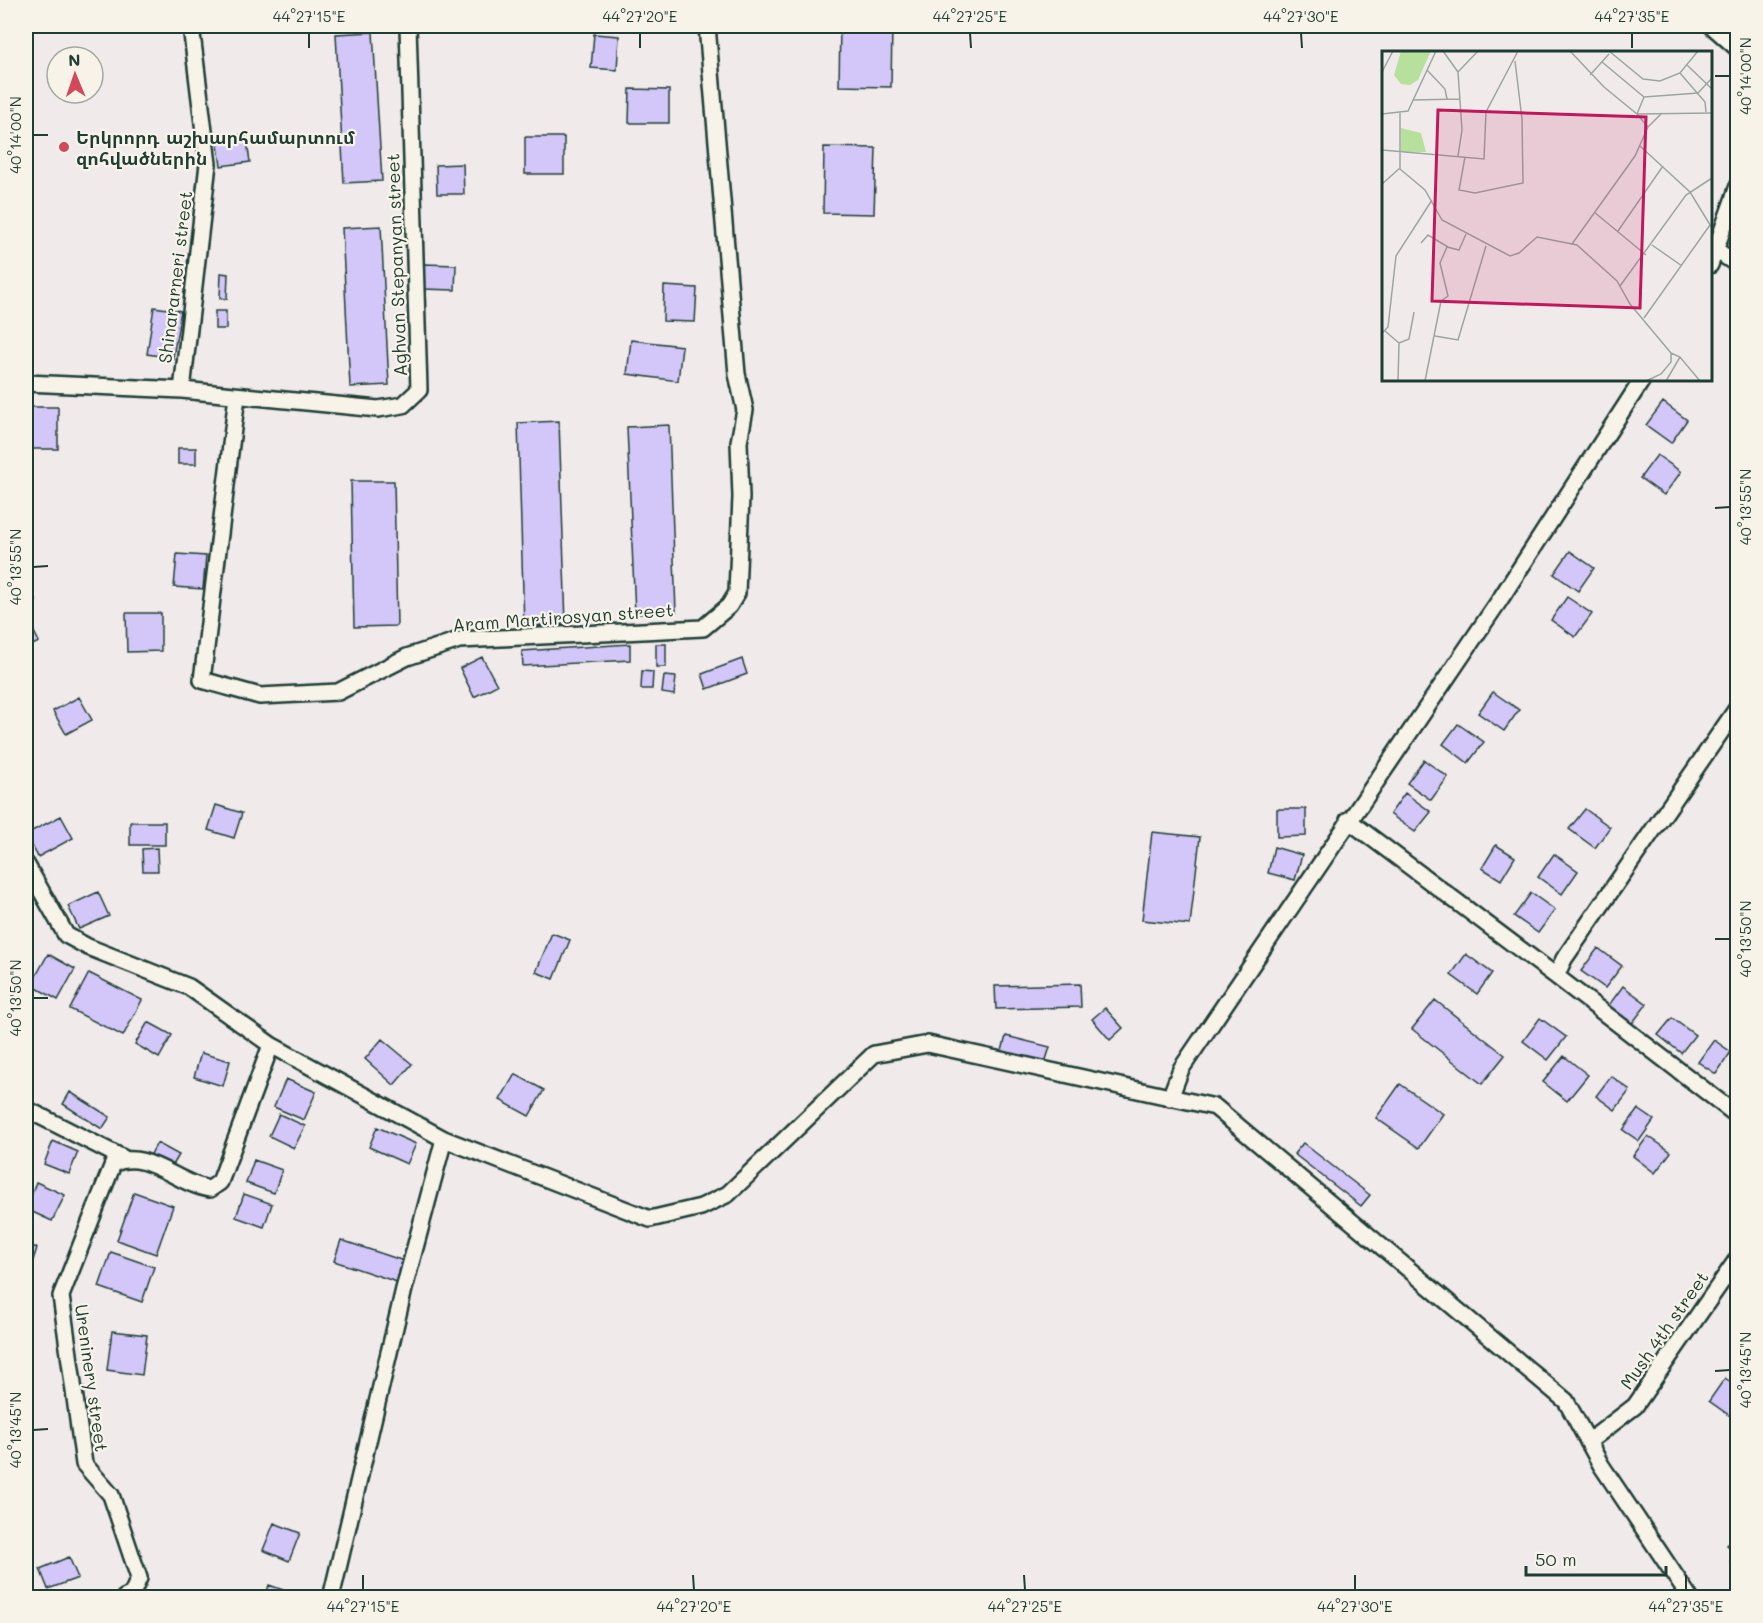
<svg xmlns="http://www.w3.org/2000/svg" width="1763" height="1623" viewBox="0 0 1763 1623" font-family="Mali,'Noto Sans Armenian',sans-serif">
<style>
.building{fill:#d3c6f8;stroke:#1f3d34;stroke-width:1.5}
.lines{fill:none;stroke-linecap:round;stroke-linejoin:round}
.street-casing{stroke:#1f3d34;stroke-width:20}
.street{stroke:#f7f3e8;stroke-width:15}
.ticks{fill:none;stroke:#1f3d34;stroke-width:2}
.poi-dot{fill:#d1495b;stroke:#f7f3e8;stroke-width:2}
.labels{text-anchor:middle;dominant-baseline:central;stroke-width:4.5;stroke-linejoin:round;paint-order:stroke}
.poi-label{font-size:18px;font-weight:bold;fill:#1f3d34;stroke:#f7f3e8;text-anchor:start}
.street-label{font-size:18px;fill:#1f3d34;stroke:#f7f3e8}
.inset-road{fill:none;stroke:#9ca5a2;stroke-width:1.5}
.view{fill:#c2185b;fill-opacity:0.15;stroke:#c2185b;stroke-width:3}
.inset-edge{fill:none;stroke:#1f3d34;stroke-width:3}
.neatline{fill:none;stroke:#1f3d34;stroke-width:2}
.ticks-label{font-size:15px;text-anchor:middle;fill:#1f3d34}
</style>
<rect width="100%" height="100%" fill="#f0eaeb"/>
<filter id="ink" filterUnits="userSpaceOnUse"><feTurbulence type="fractalNoise" baseFrequency=".0167" numOctaves="2"/><feDisplacementMap in="SourceGraphic" scale="12" xChannelSelector="R" yChannelSelector="G"/><feConvolveMatrix kernelMatrix="1 2 1 2 8 2 1 2 1" color-interpolation-filters="sRGB"/></filter>
<g filter="url(#ink)">
<path class="building" d="M840 26H892L891 87 839 86Z
M373 32 382 181 344 183 336 34Z
M594 34 619 36 617 70 591 68Z
M630 89 669 90V123H629Z
M246 134 250 162 221 166 217 138Z
M525 137H564V174H525Z
M824 147 876 148 874 214 823 213Z
M463 164 464 194H437L436 165Z
M381 226 389 385 350 387 342 228Z
M424 264 456 265 455 290 422 289Z
M221 273 228 274 227 299 220 298Z
M664 286 697 288 695 322 663 321Z
M154 307 181 311 173 358 147 354Z
M215 311H226V329H215Z
M631 340 682 346 678 381 627 374Z
M1663 402 1687 420 1671 443 1646 425Z
M26 407H58V449H26Z
M559 421 566 624 524 626 518 423Z
M669 425 676 612 635 614 627 427Z
M178 448H196V464H178Z
M1657 455 1681 472 1664 495 1640 478Z
M351 481H394L397 626 354 627Z
M1570 551 1594 568 1578 591 1554 574Z
M177 554 206 556 203 589 174 587Z
M26 597 36 599 33 621 26 620Z
M1567 597 1592 614 1575 637 1551 620Z
M126 613H161V651L127 652Z
M29 622 39 642 26 648V624Z
M630 644V660L523 666 522 651Z
M656 644H666V667H656Z
M482 657 497 685 474 697 460 668Z
M742 659 747 674 707 689 702 674Z
M642 671 653 672 652 689H641Z
M664 676 676 677 674 695 662 693Z
M1493 692 1519 710 1504 731 1478 713Z
M79 697 92 720 66 734 53 711Z
M1458 724 1484 742 1468 763 1443 744Z
M1424 760 1448 777 1431 800 1407 783Z
M1405 793 1431 812 1415 832 1390 814Z
M216 805 242 813 234 838 208 830Z
M1277 809H1306V836L1277 837Z
M1585 809 1610 827 1595 848 1569 829Z
M61 816 73 838 38 857 26 834Z
M130 822H165V845H130Z
M1152 832 1200 837 1190 925 1142 920Z
M1496 845 1515 857 1501 880 1482 868Z
M1274 847 1302 855 1295 880 1268 873Z
M157 848 158 871H143L142 849Z
M1554 854 1578 871 1562 894 1538 877Z
M98 892 109 916 79 929 68 906Z
M1531 893 1555 910 1538 933 1514 916Z
M552 933 570 940 554 979 536 972Z
M1598 948 1622 966 1605 988 1581 971Z
M48 954 75 969 58 1000 31 985Z
M1466 954 1492 973 1477 994 1451 975Z
M89 973 142 1000 123 1036 70 1009Z
M1080 984 1081 1007 996 1009 995 986Z
M1623 986 1647 1004 1630 1026 1606 1009Z
M1435 1000 1505 1055 1482 1084 1412 1029Z
M1105 1008 1123 1028 1110 1040 1092 1019Z
M1540 1018 1566 1037 1548 1060 1523 1041Z
M1672 1018 1695 1035 1681 1053 1658 1035Z
M148 1022 172 1035 159 1058 135 1044Z
M1006 1036 1050 1047 1045 1063 1002 1051Z
M382 1039 412 1064 394 1085 365 1059Z
M1714 1040 1731 1052 1716 1074 1698 1062Z
M201 1053 230 1061 223 1086 194 1077Z
M1564 1056 1588 1075 1567 1101 1543 1082Z
M515 1074 544 1090 529 1116 500 1100Z
M1611 1076 1630 1090 1615 1110 1596 1096Z
M286 1079 316 1092 304 1120 274 1107Z
M1400 1084 1443 1114 1419 1148 1376 1118Z
M70 1092 110 1117 102 1129 63 1104Z
M1638 1109 1654 1120 1639 1141 1623 1130Z
M279 1114 305 1126 294 1148 269 1136Z
M377 1127 416 1144 407 1164 369 1147Z
M1648 1136 1671 1152 1655 1173 1633 1156Z
M53 1141 78 1152 69 1174 44 1164Z
M157 1143 179 1155 172 1167 150 1156Z
M1303 1143 1370 1195 1361 1206 1294 1154Z
M254 1160 282 1170 274 1193 246 1183Z
M36 1182 65 1195 52 1221 26 1209Z
M134 1192 173 1206 156 1254 117 1240Z
M244 1194 272 1204 264 1227 236 1217Z
M341 1240 404 1261 397 1282 334 1261Z
M26 1244 37 1248 29 1273 26 1272Z
M111 1252 154 1267 142 1302 99 1287Z
M112 1331 147 1335 142 1375 107 1370Z
M1725 1378 1738 1387V1412L1733 1418 1709 1401Z
M274 1523 300 1533 289 1561 263 1550Z
M1738 1534V1553L1737 1554 1727 1545Z
M1738 1554V1569L1730 1562Z
M69 1557 78 1578 48 1589 40 1569Z
M269 1585 286 1591 284 1598H265Z"/>
<g class="lines">
<defs>
<path id="street" d="M1712 26 1738 49
M1716 250 1738 265
M1710 265 1738 186
M26 383 182 390 378 409 403 405 419 390 408 26
M182 390 208 164 191 26
M237 396 202 680 260 696 338 692 407 657 459 640 703 628 729 606 737 593 741 497 739 442 745 410 737 374 707 26
M1348 820 1556 976 1738 1116
M26 864 66 935 88 947 189 987 271 1045 444 1139 650 1219 701 1207 728 1194 874 1054 928 1044 1215 1107 1566 1401 1601 1465 1690 1598
M1556 976 1564 959 1738 707
M1170 1098 1181 1069 1499 601 1642 380
M26 1109 123 1158
M1588 1442 1635 1406 1738 1258
M124 1598 132 1594 139 1578 111 1495 84 1464 61 1296 113 1164C145 1147 178 1185 210 1189L220 1182 271 1045
M331 1598 404 1289 444 1139"/>
</defs>
<use href="#street" class="street-casing"/>
<use href="#street" class="street"/>
</g>
</g>
<path class="ticks" d="M309 33V48M640 33V48M970 33 971 48M1301 33 1302 48M1632 33V48M1715 76H1730M33 135H48M1715 508 1730 507M33 567 48 566M1715 939H1730M33 998H48M1715 1371 1730 1370M33 1430 48 1429M363 1575V1590M693 1575 694 1590M1024 1575 1025 1590M1355 1575V1590M1686 1575V1590"/>
<circle class="poi-dot" cx="64" cy="147" r="6"/>
<g class="labels">
<g class="poi-label">
<text x="76" y="137">Երկրորդ աշխարհամարտում<tspan x="76" dy="21">զոհվածներին</tspan></text>
</g>
<g class="street-label">
<text transform="translate(396 265) rotate(-92)">Aghvan Stepanyan street</text>
<text transform="translate(175 277) rotate(-83)">Shinararneri street</text>
<text transform="translate(563 617) rotate(-4)">Aram Martirosyan street</text>
<text transform="translate(1664 1330) rotate(-55)">Mush 4th street</text>
<text transform="translate(92 1378) rotate(82)">Ureninery street</text>
</g>
</g>
<g transform="translate(1382 51)">
<rect width="330" height="330" fill="#f0eaeb"/>
<path d="M19 0H49L36 29 28 34 19 33 12 24ZM19 77 39 82 44 101H19Z" fill="#b6e09c"/>
<path class="inset-road" d="M61 0 76 21M188 0 222 36 255 63 330 62M227 0 261 28 278 30 298 22 316 0M220 11 262 46 316 42 330 27M305 14 330 38M45 19 63 38 65 48M0 21 11 0M76 21 80 79 76 105M76 21 96 0M298 22 323 51 324 61M208 24 227 3M262 46 255 63 266 76M31 49 78 48M18 62V118L43 139 60 169 128 205 137 202 155 186 195 194 235 230 248 253 289 302V311L279 323 264 330M0 63 26 60 54 0M258 95 308 141 330 177M0 99 102 108 104 61 136 0M83 106 77 139 93 142 141 132 140 68 133 10M0 133 18 117M212 161 264 204M236 180 281 115M39 192 46 184 66 196M190 193 253 105 266 76 280 62M270 194 300 215M238 235 304 144 330 127M262 267 328 174M3 280 17 292M0 282 6 276 14 205 50 149M53 285 76 289 104 195M289 302 298 306 318 330M16 330 17 292 27 288 32 261M43 330 59 250 66 245 58 212 65 196 77 199 84 183M284 330 298 306"/>
<path class="view" d="M56 59 264 66 258 257 50 250Z"/>
<rect width="330" height="330" class="inset-edge"/>
</g>
<rect width="1763" height="1623" fill="none" stroke="#f7f3e8" stroke-width="66"/>
<g transform="translate(75 75) rotate(358)"><circle r="28" fill="#f7f3e8" stroke="#a1aaa0" stroke-width="1.5"/>
<path d="M0-4.5L10 22L0 15L-10 22Z" fill="#d1495b"/>
<text y="-9" font-size="16" font-weight="bold" text-anchor="middle" fill="#1f3d34">N</text>
</g>
<path d="M1526 1566v9h140v-9" fill="none" stroke="#1f3d34" stroke-width="3"/>
<text x="1535" y="1566" font-size="18" fill="#1f3d34" stroke="#f7f3e8" stroke-width="4.5" paint-order="stroke">50 m</text>
<rect x="33" y="33" width="1697" height="1557" class="neatline"/>
<g class="ticks-label">
<text x="309" y="22">44°27'15"E</text>
<text x="640" y="22">44°27'20"E</text>
<text x="970" y="22">44°27'25"E</text>
<text x="1301" y="22">44°27'30"E</text>
<text x="1632" y="22">44°27'35"E</text>
<text transform="translate(1746 76) rotate(-90)" y="5">40°14'00"N</text>
<text transform="translate(16 135) rotate(-90)" y="5">40°14'00"N</text>
<text transform="translate(1746 507) rotate(-90)" y="5">40°13'55"N</text>
<text transform="translate(16 567) rotate(-90)" y="5">40°13'55"N</text>
<text transform="translate(1746 939) rotate(-90)" y="5">40°13'50"N</text>
<text transform="translate(16 998) rotate(-90)" y="5">40°13'50"N</text>
<text transform="translate(1746 1370) rotate(-90)" y="5">40°13'45"N</text>
<text transform="translate(16 1430) rotate(-90)" y="5">40°13'45"N</text>
<text x="363" y="1612">44°27'15"E</text>
<text x="694" y="1612">44°27'20"E</text>
<text x="1025" y="1612">44°27'25"E</text>
<text x="1355" y="1612">44°27'30"E</text>
<text x="1686" y="1612">44°27'35"E</text>
</g>
</svg>
